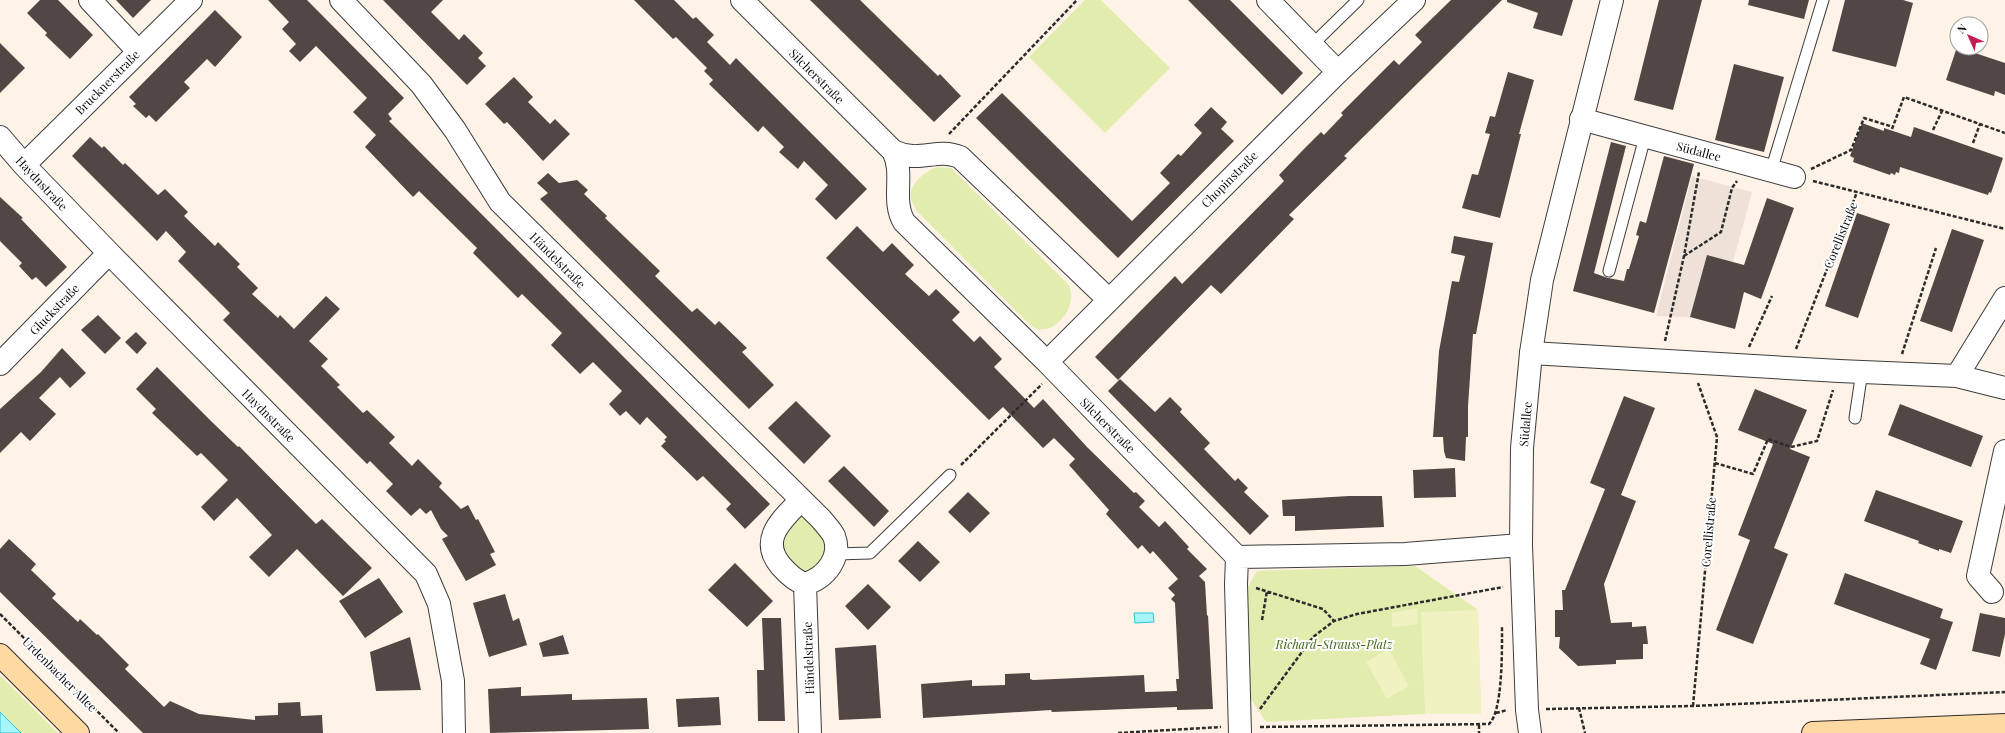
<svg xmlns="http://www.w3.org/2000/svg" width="2005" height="733" viewBox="0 0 2005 733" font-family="'Playfair Display',serif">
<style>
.green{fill:#e1ecae}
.pitch{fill:#f0f2c1}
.plaza{fill:#eee1d7}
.water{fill:#a7f5fb;stroke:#29c6d7}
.building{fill:#534746}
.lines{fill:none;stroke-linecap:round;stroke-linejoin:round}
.service-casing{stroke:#3d3d3d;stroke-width:13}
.minor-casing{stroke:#3d3d3d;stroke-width:24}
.tertiary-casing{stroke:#3d3d3d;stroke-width:24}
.secondary-casing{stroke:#2c2c2c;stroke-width:24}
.path{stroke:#2c2c2c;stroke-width:2.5;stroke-dasharray:4 2;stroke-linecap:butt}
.service{stroke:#fff;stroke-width:11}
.minor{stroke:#fff;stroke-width:22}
.tertiary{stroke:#fff;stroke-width:22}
.secondary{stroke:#ffd9a2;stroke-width:22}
.labels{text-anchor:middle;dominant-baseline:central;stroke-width:4;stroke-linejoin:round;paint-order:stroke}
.street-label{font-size:12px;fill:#0a0a0a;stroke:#fff}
.park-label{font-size:12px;font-style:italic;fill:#3f6517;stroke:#fff}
</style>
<rect width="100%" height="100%" fill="#fff3e7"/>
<path class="green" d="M1085 0H1101L1170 68 1105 133 1029 57Z
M937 167 951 168 1068 284C1081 306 1051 342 1030 325L917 211C914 206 910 200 911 193 912 182 927 170 937 167Z
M797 516H804L816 521 827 546 823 562 807 574 794 570 782 547 785 528Z
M1415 566 1478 610 1481 714H1425L1266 722 1251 699 1245 592 1257 571Z
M0 675 58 733H0Z"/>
<path class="pitch" d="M1417 608 1418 624 1392 627V613Z
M1478 610 1481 714H1425L1421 612Z
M1389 649 1409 686 1387 699 1366 662Z"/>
<path class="plaza" d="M1692 176 1752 192 1733 262 1707 255 1690 317 1656 316Z"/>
<path class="water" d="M1134 613H1153L1154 622 1135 623Z
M0 712 21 733H0Z"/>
<path class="building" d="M40 0H58L93 35 70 59 45 35 47 33 27 13Z
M116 0H151L133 18Z
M268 0H307L404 98 388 114 392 119 389 121 770 504 745 529 726 509 731 504 703 476 697 481 661 446 666 441 664 440 667 437 647 417 640 425 626 411 620 416 609 404 622 391 593 362 580 374 551 345 562 333 522 294 518 298 473 253 477 248 419 191 413 197 365 147 376 135 353 112 367 98 316 46 300 62 289 51 296 44 282 29 289 22Z
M383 0H443L431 12 459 40 464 34 483 53 478 58 486 66 467 85Z
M634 0H674L693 19 696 17 714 35 707 42 730 65 736 58 867 189 836 220 815 199 828 185 804 161 798 169 779 152 784 147 763 126 758 132 709 84 713 80 704 71 707 68 676 37 673 39Z
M810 0H860L938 76 940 74 961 96 934 122Z
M1188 0H1230L1303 73 1282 95Z
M1451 0H1502L1344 156 1347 158 1289 215 1294 219 1221 294 1211 285 1118 380 1095 357 1175 276 1182 284 1209 257 1284 181 1279 175 1302 151 1321 132 1324 135 1343 115 1341 113 1394 60 1399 65 1422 42 1415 35Z
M1507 0H1573L1562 36 1533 28 1538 13 1507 2Z
M1659 0H1702L1673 110 1634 100Z
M1749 0H1809L1804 19 1748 5Z
M1845 0H1903L1913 3 1896 67 1832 51Z
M215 10 242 37 215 67 207 59 184 82 190 88 156 122 149 115 146 118 133 106 136 104 129 97Z
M0 43 25 68 0 93Z
M1957 47 2005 63V95L1995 91 1994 96 1946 80Z
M1734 64 1784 77 1764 152 1715 140Z
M1508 72 1534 80 1519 134H1521L1500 218 1462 208 1472 174 1478 175 1490 134 1485 133 1490 116 1495 117Z
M514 77 533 97 528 102 550 124 555 119 570 134 543 161 507 122 504 124 485 104Z
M1002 93 1132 221 1170 183 1160 173 1178 154 1181 156 1202 133 1194 125 1211 107 1227 122 1221 129 1234 141 1118 258 976 118Z
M1862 123 1884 131V128L1911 137 1914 127 2003 158 1991 193 1989 192 1988 195 1900 167 1899 173 1896 172 1895 175 1891 173 1890 175 1853 162 1854 158 1850 156Z
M90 137 102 148 104 146 123 165 125 163 158 195 165 189 188 212 184 216 215 246 218 242 240 264 237 267 258 288 252 294 278 318 280 315 294 329 326 296 340 309 309 341 328 359 321 366 340 385 337 387 363 413 367 410 395 437 389 443 412 466 418 459 442 483 439 487 461 509 468 505 476 520 478 519 495 552 490 554 496 565 466 581 442 539 448 536 441 529 431 510 426 514 420 508 411 516 386 491 393 484 370 461 367 464 223 320 230 313 178 261 186 252 166 231 157 241 72 156Z
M1611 142 1626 146 1594 273 1608 278 1624 281 1627 269H1629L1639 236 1636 235 1640 221 1646 223 1664 156 1694 164 1654 313 1573 291Z
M548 173 559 183 577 180 588 190 584 194 607 216 605 218 660 271 655 276 692 312 697 308 715 325 719 321 747 348 742 352 774 385 749 409 540 199 548 193 537 183Z
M0 197 23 218 21 219 67 267 46 287 36 277 32 280 19 266 22 263 0 241Z
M1767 198 1794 208 1761 299 1744 292 1735 329 1690 317 1707 255 1744 265Z
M1857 213 1890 224 1858 318 1825 306Z
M857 226 883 252 892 243 914 265 905 274 929 296 936 289 960 312 952 320 974 342 980 336 1002 359 994 367 1034 408 1043 399 1087 447 1134 493 1136 492 1145 501 1139 507 1159 527 1165 521 1189 547 1187 549 1207 569 1199 576 1205 582 1207 616 1208 615 1213 709 1177 710V707L1052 712 1051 710 923 718 921 684 972 680V686L1005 685V674L1030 673V679L1033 680 1144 675 1145 692 1177 691 1176 679H1179L1175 603 1171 599 1175 595 1168 588 1178 579 1153 551 1150 554 1142 545 1138 549 1106 514 1109 510 1069 465 1075 459 1054 438 1043 448 1003 407 989 420 826 258Z
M1952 229 1984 240 1952 332 1920 321Z
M1454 236 1493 243 1476 334H1473L1468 406V437H1466L1465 461 1446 458 1444 451 1443 437H1433L1439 351 1452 281 1459 282 1465 256 1451 253Z
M98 315 121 338 105 354 81 330Z
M136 332 147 343 137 354 125 342Z
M62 348 86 373 70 388 60 377 39 398 56 414 30 441 21 432 0 453V409L41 372Z
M157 367 212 422 238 447 239 446 316 524 322 519 372 568 343 596 297 549 269 577 249 557 272 535 237 498 214 521 201 507 228 480 201 453 197 456 172 432 152 413 156 409 136 389Z
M1120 379 1155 412 1170 397 1182 409 1180 412 1210 443 1204 449 1235 481 1238 478 1248 488 1244 492 1269 516 1250 535 1108 391Z
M1755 389 1807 410 1790 449 1810 457 1774 548 1788 554 1753 644 1716 630 1750 540 1738 535 1773 444 1738 430Z
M1624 396 1655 408 1621 495 1636 501 1604 584 1611 623 1632 622V627L1646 626 1648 644H1643V659L1616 660V664L1578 666 1559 648 1560 637H1555V610H1563L1562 590H1565L1605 489 1590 483Z
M796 401 831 436 804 464 768 428Z
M1900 404 1983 436 1971 467 1888 435Z
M844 466 889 511 874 527 828 481Z
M1455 468 1456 497 1414 498 1413 470Z
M1876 490 1963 521 1951 553 1939 549V551L1918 543 1919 541 1864 521Z
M968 492 990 513 970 533 948 512Z
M1349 496H1382L1384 527 1295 531V516H1283L1282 500Z
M9 539 36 564 31 570 56 594 52 598 78 622 80 619 97 635 98 634 129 665 125 669 164 707 170 701 199 714 255 720V716L278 715V703L300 702 301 716 322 715 323 733H143L0 592V549Z
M918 541 940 562 920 582 898 561Z
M735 563 773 601 747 627 708 590Z
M1845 573 1943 609 1940 618 1953 622 1936 670 1920 664 1930 639 1834 604Z
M379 578 403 612 365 638 339 601Z
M868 584 891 607 868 630 845 606Z
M505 594 513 621 519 618 527 645 489 657 473 603Z
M1980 613 2005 618V634L2000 657 1972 651Z
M762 618H781L785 721H758L757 670H764Z
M563 635 569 654 543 657 539 643Z
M410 637 421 690 376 691 370 652Z
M876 645 881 718 839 720 835 648Z
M521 687V696L572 694V700L647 698 649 729 490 733 488 689Z
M719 697 721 725 678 727 676 699Z"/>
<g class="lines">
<defs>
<path id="service" d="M1312 45 1358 0
M1771 171 1823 0
M1609 271 1645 137
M1855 418 1862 371
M836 554 870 553 950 475"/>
<path id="minor" d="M90 0 138 51
M341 0 421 84 455 130 500 202 821 519C825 524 831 530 834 536 842 557 826 578 805 584 795 581 788 574 781 566 758 539 783 519 801 500
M742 0 893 151C905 173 891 200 904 222L1047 362 1237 557 1236 584 1240 733
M1268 0 1338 72
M1581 119 1794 177
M0 137 24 165 109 253 426 574 439 604 453 681 454 733
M893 151C920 164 936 147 960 157L1108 299
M24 165 191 0
M1531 353 1839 371 1957 376 2005 388
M1047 362 1338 72 1414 0
M0 364 109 253
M1957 376 2005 298
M1237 557 1405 554 1521 545
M805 584 810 733
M1992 592 1978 576 2005 451"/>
<path id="tertiary" d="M1530 733 1527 710 1521 545 1522 448 1531 353 1542 280 1612 0"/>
<path id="secondary" d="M0 655 78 733
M1813 733 2005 725"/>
</defs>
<use href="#service" class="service-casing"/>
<use href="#minor" class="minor-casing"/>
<use href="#tertiary" class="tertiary-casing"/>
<use href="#secondary" class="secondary-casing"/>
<path class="path" d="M1892 129 1904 97 2005 133
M1933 130 1942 111
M949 134 1077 0
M1973 143 1980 124
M1811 169 1851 150 1864 118 1893 127
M1813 181 2005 229
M1684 256 1721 232 1732 188 1737 181
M1665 341 1684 256 1699 172
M1749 347 1772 296
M1796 349 1857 192
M1902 354 1936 248
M1715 463 1753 474 1768 439 1791 447 1817 441 1833 390
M961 465 1042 384
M1256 588 1323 609 1334 621
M0 614 119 733
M1262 620 1267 591
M1693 706 1717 437 1698 383
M1579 708 1585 733
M1260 709 1313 637 1334 621 1357 614 1503 587
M1546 709 1693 706 2005 692
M1496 713 1507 710
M1479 725V733
M1260 727 1489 724C1503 712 1502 647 1502 627
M1118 733 1221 727"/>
<use href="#service" class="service"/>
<use href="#minor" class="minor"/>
<use href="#tertiary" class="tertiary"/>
<use href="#secondary" class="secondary"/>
</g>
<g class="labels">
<g class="street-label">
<text transform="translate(817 76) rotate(45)">Silcherstraße</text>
<text transform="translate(107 82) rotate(-45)">Brucknerstraße</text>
<text transform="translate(1699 151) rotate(15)">Südallee</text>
<text transform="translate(1229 179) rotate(-45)">Chopinstraße</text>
<text transform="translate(42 183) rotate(47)">Haydnstraße</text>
<text transform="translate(1840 235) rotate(-68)">Corellistraße</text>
<text transform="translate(558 260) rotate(45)">Händelstraße</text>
<text transform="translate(54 309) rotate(-46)">Gluckstraße</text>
<text transform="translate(269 415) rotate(45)">Haydnstraße</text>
<text transform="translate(1525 424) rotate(-85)">Südallee</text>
<text transform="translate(1108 425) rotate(45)">Silcherstraße</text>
<text transform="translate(1708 532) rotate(-85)">Corellistraße</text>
<text transform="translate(808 658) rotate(-92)">Händelstraße</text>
<text transform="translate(60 674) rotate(45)">Urdenbacher Allee</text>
</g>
<g class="park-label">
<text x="1334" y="644">Richard-Strauss-Platz</text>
</g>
</g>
<g transform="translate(1969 36) rotate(315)"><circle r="19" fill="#ffffff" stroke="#9d9d9d"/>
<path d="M0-3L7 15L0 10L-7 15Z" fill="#c31954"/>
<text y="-6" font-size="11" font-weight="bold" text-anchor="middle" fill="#0a0a0a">N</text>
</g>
</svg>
